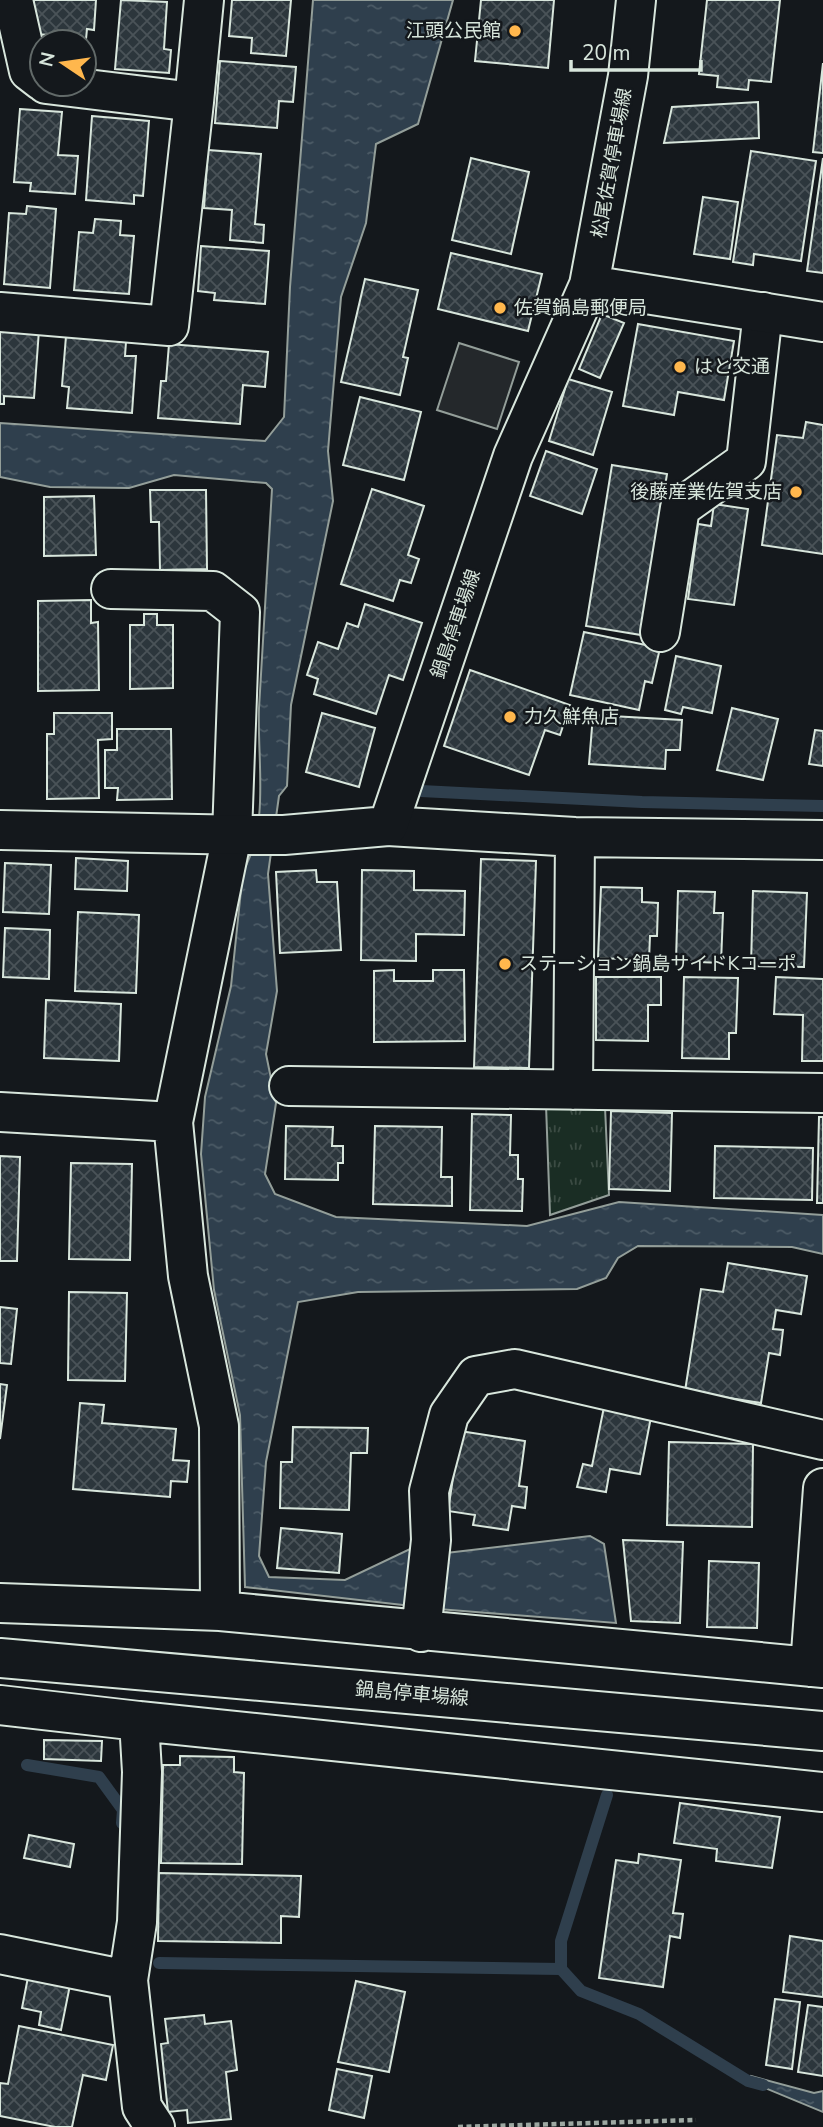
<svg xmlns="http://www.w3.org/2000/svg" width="823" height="2127" viewBox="0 0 823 2127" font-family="'Nunito Sans','Noto Sans JP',sans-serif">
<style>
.grass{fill:url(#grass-tufts);stroke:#939e99;stroke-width:2}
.parking{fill:#24282b;stroke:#939e99;stroke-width:2}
.water{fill:url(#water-ripples);stroke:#939e99;stroke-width:2}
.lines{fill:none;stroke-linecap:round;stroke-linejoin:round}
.stream{stroke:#2f3f4d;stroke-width:12}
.building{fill:url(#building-cross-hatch);stroke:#d8e6dc;stroke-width:2}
.street-casing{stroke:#d8e6dc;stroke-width:42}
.secondary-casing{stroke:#d8e6dc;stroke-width:42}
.path{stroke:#9da8a2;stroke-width:4.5;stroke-dasharray:5 3.5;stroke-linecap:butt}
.street{stroke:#14181c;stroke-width:38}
.secondary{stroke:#14181c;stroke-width:38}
.poi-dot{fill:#ffb74d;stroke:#14181c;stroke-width:2.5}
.labels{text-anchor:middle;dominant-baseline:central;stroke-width:5;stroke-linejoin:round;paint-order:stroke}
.poi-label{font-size:19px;fill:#d8e6dc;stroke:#14181c;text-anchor:start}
.street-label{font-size:19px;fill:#d8e6dc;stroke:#14181c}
</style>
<defs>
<pattern id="grass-tufts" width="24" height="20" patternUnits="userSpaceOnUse" patternTransform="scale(1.75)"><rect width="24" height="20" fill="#1a2d24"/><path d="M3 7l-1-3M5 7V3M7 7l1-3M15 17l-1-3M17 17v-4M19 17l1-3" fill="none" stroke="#3b4b43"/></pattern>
<pattern id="water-ripples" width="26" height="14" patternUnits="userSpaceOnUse" patternTransform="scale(1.75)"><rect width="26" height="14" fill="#2f3f4d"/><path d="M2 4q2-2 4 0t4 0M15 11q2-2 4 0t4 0" fill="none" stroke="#4c5b66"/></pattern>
<pattern id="building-cross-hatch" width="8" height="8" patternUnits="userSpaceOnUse" patternTransform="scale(1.75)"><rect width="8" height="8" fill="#2c363c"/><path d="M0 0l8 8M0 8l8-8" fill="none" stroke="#4a5358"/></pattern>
</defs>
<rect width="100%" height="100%" fill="#14181c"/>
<path class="grass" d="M546 1105 605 1107 609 1195 550 1215Z"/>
<path class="parking" d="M459 343 519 362 497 429 437 410Z"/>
<path class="water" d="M313 0H453L418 124 376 144 366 223 341 297 328 451 333 501 291 705 287 786 279 796 268 874 277 991 266 1054 276 1103 265 1174 275 1194 336 1217 527 1226 619 1202 823 1215V1254L792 1247 638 1246 618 1258 606 1278 577 1289 358 1292 298 1302 266 1462 259 1556 269 1577 345 1580 410 1549 446 1553 590 1536 604 1544 616 1623 438 1609 245 1587 240 1415 214 1290 201 1154 205 1097 231 986 243 871C270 824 257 761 259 708 263 635 268 562 272 489L266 483 174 475 129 488 50 487 0 477V423L265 441 284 417 290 287Z
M751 2076 814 2093 823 2091V2112L748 2081Z"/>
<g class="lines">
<path class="stream" d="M421 791 642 802 823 806
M27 1765 99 1777 123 1810 122 1823
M607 1795 561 1941V1969L581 1991 639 2014 748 2081 763 2085
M159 1963 561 1969"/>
</g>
<path class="building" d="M34 0H96L94 30 87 29 84 60V42H51L52 35 31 34Z
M121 0 167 2 164 49 171 50 169 73 115 69Z
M232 0H291L286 56 251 53 252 38 229 36Z
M481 0H554L548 68 475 61Z
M707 0H780L771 82 749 80 748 90 717 87 718 76 699 74Z
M220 61 296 67 293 102 279 101 277 128 215 123Z
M823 63V153L813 152Z
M758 102 759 138 664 143 672 107Z
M20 109 62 112 58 155 78 156 75 194 30 191 31 183 14 182Z
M92 116 149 121 143 196 134 195V204L86 200Z
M208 150 261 154 255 224 264 225 263 243 230 240 232 210 204 208Z
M751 151 816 161 801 261 754 254 753 265 733 262Z
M471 158 529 172 511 254 452 240Z
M823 158V273L807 271Z
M703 197 738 202 730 259 694 254Z
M27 206 56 209 50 288 4 284 9 213 26 214Z
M95 219 121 221 120 235 134 236 129 294 74 290 79 232 93 233Z
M201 246 269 251 265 304 214 300 215 293 198 291Z
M451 253 542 274 528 331 438 309Z
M365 279 418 290 403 357 408 358 400 395 341 382Z
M602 314 624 323 600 378 579 369Z
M638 324 734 341 724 400 678 392 674 415 623 406Z
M0 326 39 330 34 398 4 396V404H0Z
M66 336 126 342 125 356H136L132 413 67 408 69 387 62 386Z
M169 344 268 352 265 387 243 385 240 424 158 418 161 381H166Z
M568 379 612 392 593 455 549 441Z
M360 397 421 412 404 480 343 465Z
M806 422 823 425V554L762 545 777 435 803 438Z
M546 451 597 469 582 514 530 496Z
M612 465 667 474 641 635 586 626Z
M372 489 424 506 408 555 419 559 411 583 400 580 393 601 341 584Z
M150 490H206L207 569 160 570 159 522H151Z
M94 496 96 555 44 556V497Z
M714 504 748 509 734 605 688 599 698 524 711 526Z
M91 600V623L98 622 99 690 38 691V601Z
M365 604 422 623 403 680 389 675 376 714 314 694 318 679 307 675 318 642 338 649 347 623 358 627Z
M144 614H157V625H173V688L130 689V625H144Z
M584 632 660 648 652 683 645 681 639 710 570 695Z
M676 656 721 666 712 713 683 707 681 714 665 710Z
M470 670 570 705 560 735 545 730 529 775 444 746Z
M732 708 778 719 763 780 717 770Z
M54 713H112V739L98 740 99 798 47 799V734H54Z
M322 713 375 728 359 787 306 772Z
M593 715 682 720 680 750H666L665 769 589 764Z
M117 729H171L172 799 117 800 118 788H105V750H117Z
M815 730 823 731V766L809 764Z
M76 858 128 861 127 891 75 889Z
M481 859 536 861 529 1068 474 1067Z
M5 863 51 865 49 914 3 912Z
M316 870 317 882H337L341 950 280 953 276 872Z
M362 870 414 871V890L465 891 464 935 416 934V961L361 960Z
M601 887 642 888V902L658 903 657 936H650L649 960 598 958Z
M678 891 715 892 714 913H723L721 963 676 961Z
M753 891 807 893 804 967 751 966Z
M78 912 139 915 136 993 75 991Z
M5 928 50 930 49 979 3 977Z
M394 970V981H433V970H464L465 1041 374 1042V971Z
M596 977H661V1005H648V1041L596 1040Z
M684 977 738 978 736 1033H729V1059L682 1058Z
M776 977 823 979V1061H802L803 1015 774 1014Z
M46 1000 121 1004 119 1061 44 1058Z
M611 1111 672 1113 670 1191 609 1189Z
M472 1114 511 1115 510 1155H518V1179H523L522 1211 470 1210Z
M819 1117H823V1203H817Z
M286 1126 333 1127 332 1146H343V1163H338V1180L285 1179Z
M375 1126 442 1127 441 1177H452V1206L373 1204Z
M715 1146 813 1148 812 1200 714 1198Z
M0 1156 20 1157 17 1261H0Z
M71 1163 132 1164 130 1260 69 1259Z
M728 1263 807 1276 801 1314 776 1310 773 1329 783 1330 780 1355 769 1353 761 1403 685 1391 701 1289 723 1292Z
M69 1292 127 1293 125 1381 68 1380Z
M0 1307 17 1309 11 1364 0 1363Z
M0 1384 7 1385 0 1439Z
M80 1403 104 1405 102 1423 176 1429 173 1460 189 1461 187 1482 171 1481 170 1497 73 1489Z
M604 1407 651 1417 640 1474 610 1469 606 1492 577 1487 583 1464 592 1466Z
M293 1427 368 1428 367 1453H351L349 1510 280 1508 281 1462H292Z
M460 1431 525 1441 519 1486 527 1487 525 1508 512 1506 508 1530 473 1525 475 1515 448 1511Z
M669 1442 753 1444 752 1527 667 1525Z
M281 1528 342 1534 339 1573 277 1568Z
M623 1540 683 1542 680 1623 631 1621Z
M709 1561 759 1563 757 1628 707 1627Z
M44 1740 102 1741 101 1761 44 1759Z
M180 1756 234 1757V1772L244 1773 242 1864 161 1863 163 1765H180Z
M680 1803 780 1817 772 1868 716 1861 717 1849 674 1843Z
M29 1835 74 1844 70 1867 24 1858Z
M639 1854 681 1860 673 1913 683 1914 680 1938 670 1936 663 1987 599 1978 616 1860 638 1863Z
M159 1873 301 1876 299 1917 281 1916V1943L158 1941Z
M790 1936 823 1941V1997L783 1992Z
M29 1972 71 1980 61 2030 39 2025 41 2012 22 2008Z
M356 1981 405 1992 389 2072 338 2062Z
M775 1999 800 2002 792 2069 766 2065Z
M808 2005 823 2007V2076L798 2072Z
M204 2015 205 2024 231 2021 237 2070 226 2072 231 2119 188 2123 187 2110 168 2112 161 2044 168 2043 165 2019Z
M19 2026 113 2045 106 2080 83 2075 72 2127H55L0 2116V2083L8 2084Z
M337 2069 372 2076 364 2118 329 2110Z"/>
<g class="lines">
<defs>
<path id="street" d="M13 0 29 71 42 81
M194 102 204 0
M0 312 169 326 194 102 46 84
M660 632 680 508 746 461 763 312
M388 826 575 837 823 840
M289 1086 823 1093
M573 1090 575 837
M0 1112 173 1122
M0 1603 220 1611 219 1426 188 1276 173 1122 232 835 240 612 213 591 111 589
M220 1611 823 1668
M421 1632 431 1540 429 1491 449 1415 476 1376 515 1369 823 1440
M810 1667 823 1488
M0 1705 139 1721 142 1772 137 1922 128 1980 142 2107 155 2127
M139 1721 823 1792
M0 1954 128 1980"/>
<path id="secondary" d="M589 285 823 322
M0 830 247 835H284L388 826 513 456 589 285 628 76 636 0
M0 1658 823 1731"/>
</defs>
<use href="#street" class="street-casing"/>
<use href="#secondary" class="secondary-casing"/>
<path class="path" d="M458 2127 696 2120"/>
<use href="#street" class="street"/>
<use href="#secondary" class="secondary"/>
</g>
<g class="poi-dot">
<circle cx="515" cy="31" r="7"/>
<circle cx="500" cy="308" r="7"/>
<circle cx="680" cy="367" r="7"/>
<circle cx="796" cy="492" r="7"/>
<circle cx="510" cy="717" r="7"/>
<circle cx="505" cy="964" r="7"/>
</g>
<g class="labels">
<g class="poi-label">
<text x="501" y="31" text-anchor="end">江頭公民館</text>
<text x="514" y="308">佐賀鍋島郵便局</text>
<text x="694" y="367">はと交通</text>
<text x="782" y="492" text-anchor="end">後藤産業佐賀支店</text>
<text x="524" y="717">力久鮮魚店</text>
<text x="519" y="964">ステーション鍋島サイドKコーポ</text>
</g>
<g class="street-label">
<text transform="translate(612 163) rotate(-80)">松尾佐賀停車場線</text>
<text transform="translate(456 624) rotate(-71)">鍋島停車場線</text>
<text transform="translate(412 1694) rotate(5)">鍋島停車場線</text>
</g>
</g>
<g transform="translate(63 63) rotate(283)"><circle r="33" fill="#14181c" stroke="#626a69" stroke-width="2"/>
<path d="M0-5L12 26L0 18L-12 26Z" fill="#ffb74d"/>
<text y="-10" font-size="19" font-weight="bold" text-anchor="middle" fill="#d8e6dc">N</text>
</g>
<path d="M571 60v10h130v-10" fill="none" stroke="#d8e6dc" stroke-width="3.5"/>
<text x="582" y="60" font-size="21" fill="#d8e6dc" stroke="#14181c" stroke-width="5" paint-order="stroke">20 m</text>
</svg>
